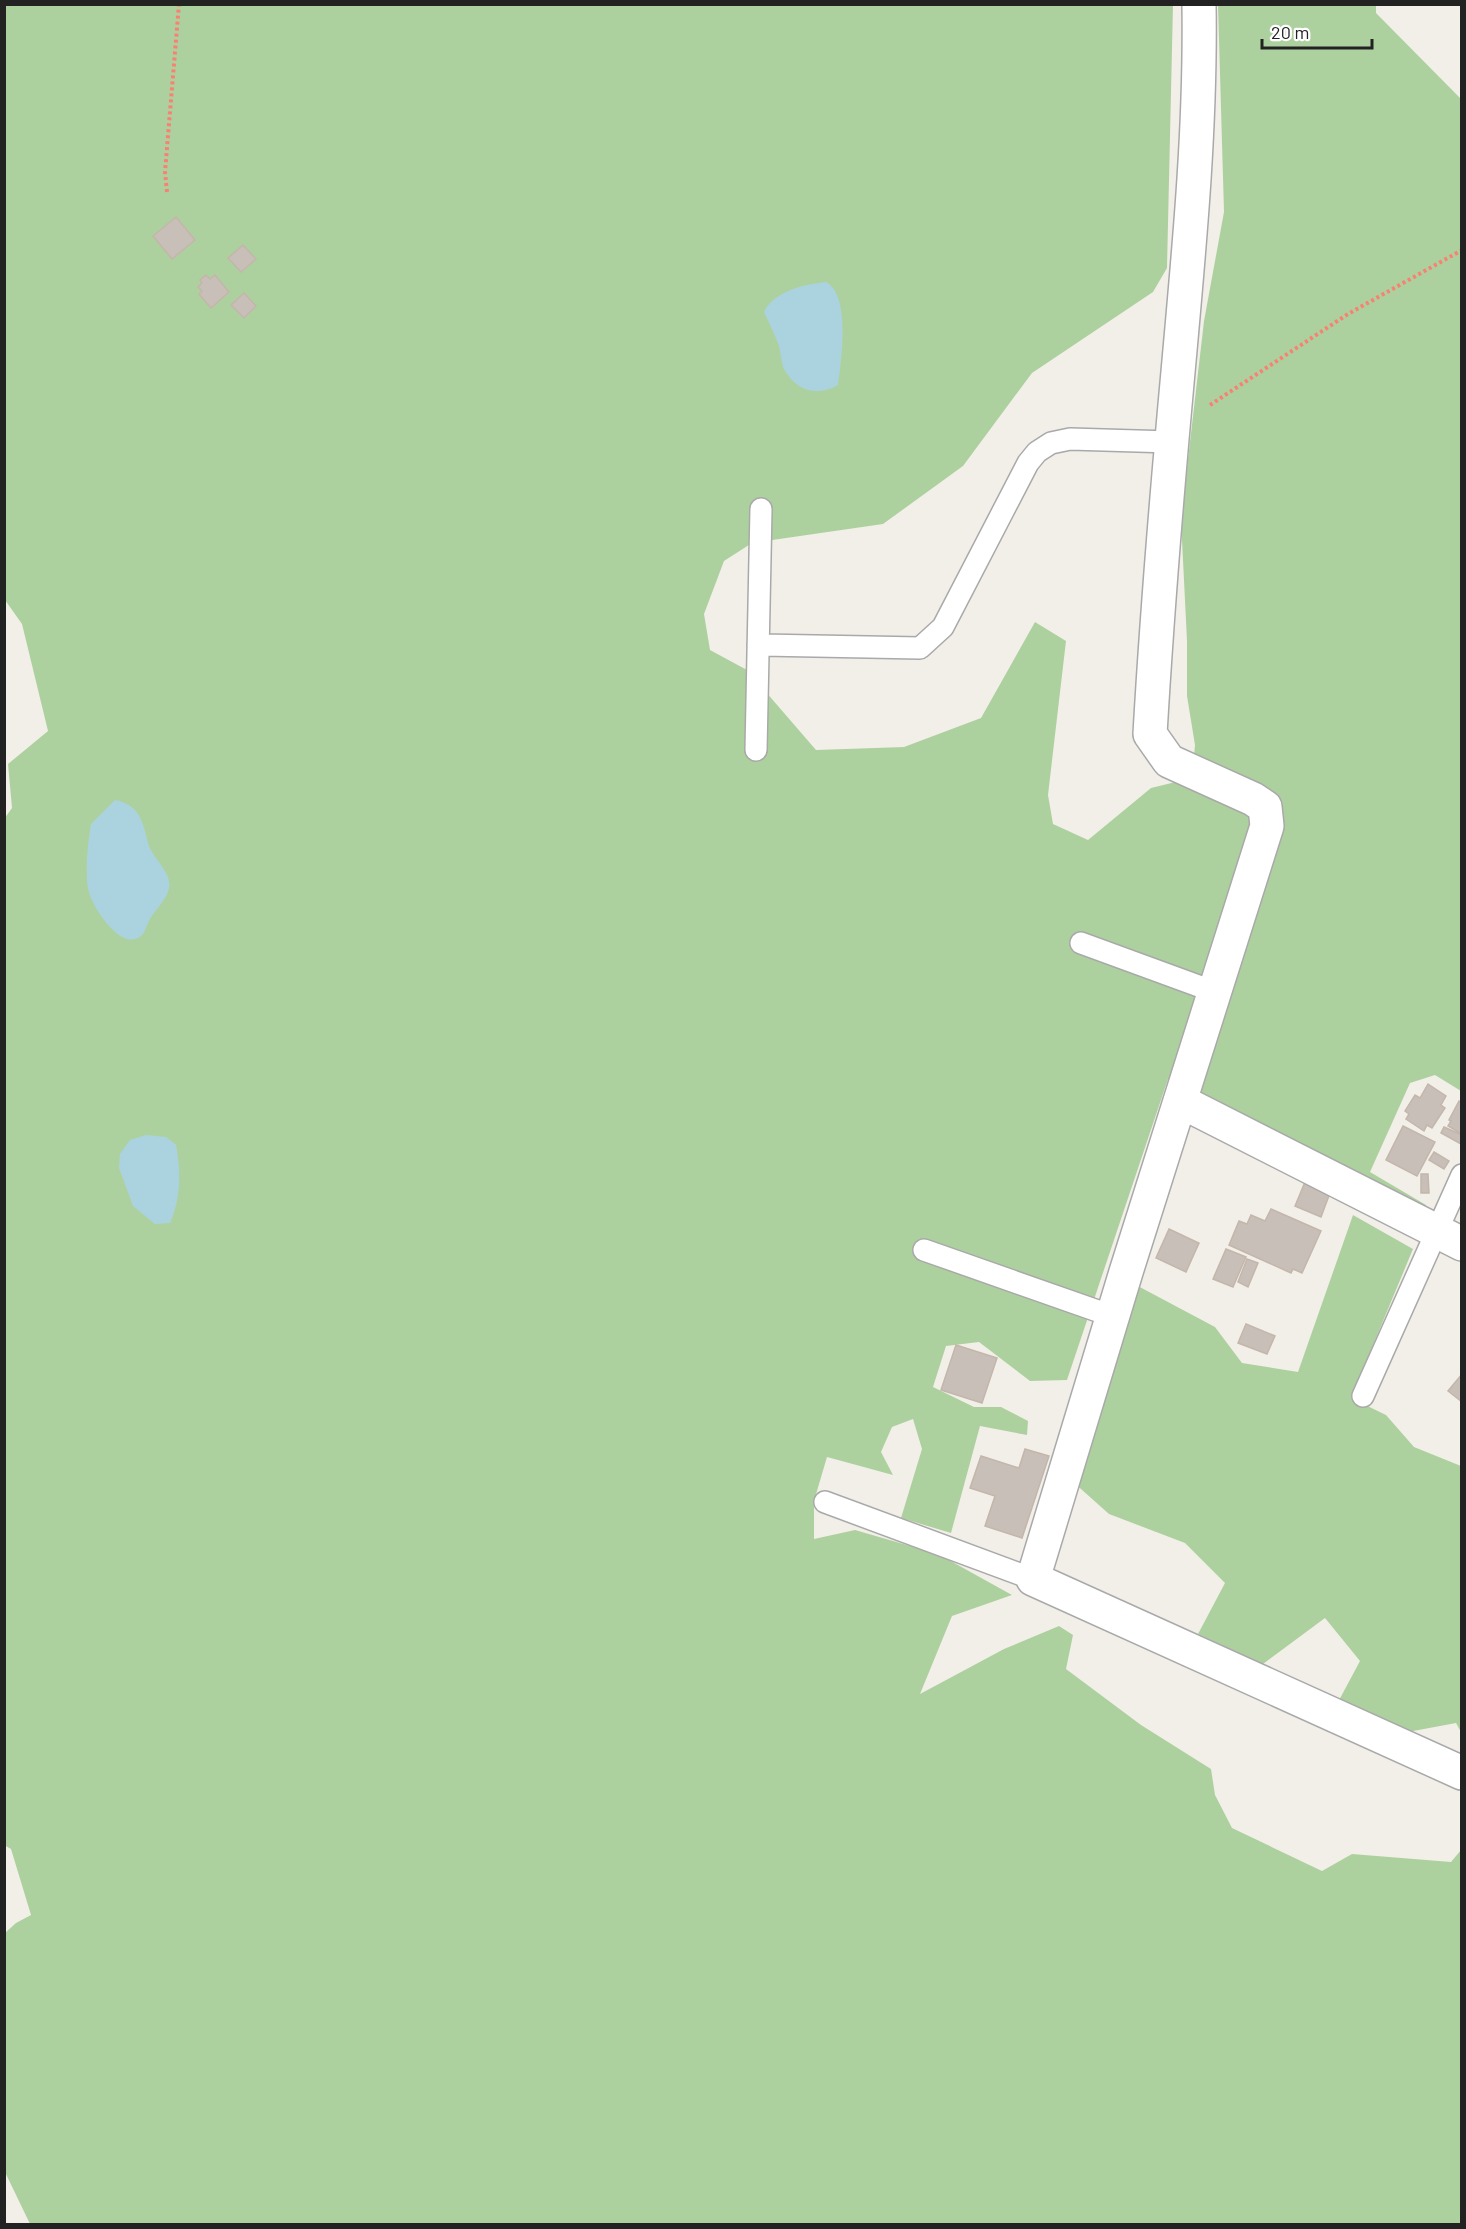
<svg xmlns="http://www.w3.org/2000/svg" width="1466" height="2229" viewBox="0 0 1466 2229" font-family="Barlow,sans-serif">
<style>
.forest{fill:#add19e}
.water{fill:#aad3df}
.building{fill:#c7bfb8;stroke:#c4b6ab;stroke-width:1.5}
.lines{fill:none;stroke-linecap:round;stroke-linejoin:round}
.service-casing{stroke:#a9a9a9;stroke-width:24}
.minor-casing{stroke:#a9a9a9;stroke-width:36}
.path{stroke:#fa8072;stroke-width:4;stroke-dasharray:3 3;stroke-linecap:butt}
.service{stroke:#fff;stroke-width:21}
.minor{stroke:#fff;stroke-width:33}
</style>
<rect width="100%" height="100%" fill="#f2efe9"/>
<path class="forest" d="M5 5H1173L1167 268 1153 292 1032 373 963 466 883 524 752 543 724 561 704 614 710 650 747 670 816 750 904 747 981 718 1035 622 1066 641 1048 795 1053 824 1088 840 1151 788 1192 778 1195 745 1187 696V641L1181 520 1204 321 1224 212 1218 5H1376V13L1462 100 1461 1091 1435 1075 1410 1083 1370 1172 1426 1205 1421 1217 1168 1079 1067 1380 1030 1381 979 1342 946 1346 933 1387 974 1407H1001L1028 1421 1027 1435 980 1426 951 1533 901 1518 922 1449 913 1419 892 1427 881 1452 893 1475 827 1457 814 1501V1539L855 1530 938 1554 1012 1595 952 1616 920 1694 1004 1649 1059 1626 1073 1635 1066 1669 1141 1725 1211 1769 1215 1795 1232 1828 1322 1871 1352 1854 1451 1862 1461 1850V2224H30L4 2170 5 1933 16 1923 31 1915 11 1849 4 1845V819L12 808 8 764 48 731 22 624 5 600Z
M1353 1215 1413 1249 1351 1398 1386 1415 1414 1447 1461 1466V1732L1456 1723 1408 1732 1337 1704 1360 1661 1325 1618 1263 1664 1198 1634 1225 1583 1185 1543 1109 1514 1072 1481 1136 1285 1215 1327 1242 1363 1298 1372Z"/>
<path class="water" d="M826 282C851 295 841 360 838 385 817 397 796 391 784 369 781 362 781 353 779 346 775 334 769 323 764 312 775 290 804 285 826 282Z
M115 800C140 805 143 822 148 843 152 858 172 872 169 888 167 899 155 910 150 919 147 924 145 932 142 935 122 955 90 904 88 888 85 870 88 842 91 824Z
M146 1135 166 1137 176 1145C181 1171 181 1198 170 1223L155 1224 133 1206 119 1168 120 1154 130 1140Z"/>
<path class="building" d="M176 217 195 240 172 259 153 236Z
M243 245 256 259 241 272 228 258Z
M206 275 210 279 215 275 229 292 211 308 199 294 202 291 198 287 202 283 200 280Z
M244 293 256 306 244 318 231 305Z
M1428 1084 1446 1096 1441 1105 1445 1108 1432 1128 1427 1125 1424 1131 1406 1119 1409 1114 1405 1111 1415 1095 1420 1098Z
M1459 1101 1462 1103V1134L1448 1126 1451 1121 1449 1120Z
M1403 1126 1435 1142 1417 1176 1386 1160Z
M1444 1127 1462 1135 1461 1144 1441 1133Z
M1434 1152 1449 1161 1444 1169 1429 1160Z
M1421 1174H1428L1429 1193H1421Z
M1305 1182 1330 1193 1321 1217 1295 1206Z
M1271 1209 1321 1231 1302 1273 1293 1269 1291 1273 1229 1245 1239 1221 1247 1224 1251 1215 1265 1221Z
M1169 1229 1199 1243 1186 1272 1156 1258Z
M1226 1249 1246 1257 1233 1287 1213 1279Z
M1247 1259 1258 1263 1248 1287 1238 1282Z
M1246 1324 1275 1336 1267 1354 1238 1343Z
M956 1345 997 1358 982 1403 941 1390Z
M1462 1374V1402L1448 1391Z
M1025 1449 1049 1456 1022 1538 985 1526 995 1496 970 1488 981 1456 1019 1468Z"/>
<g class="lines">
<defs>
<path id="service" d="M758 645 920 648 943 627 1028 463 1037 452 1051 443 1070 439 1171 442
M756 750 761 509
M1081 943 1215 992
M924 1250 1112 1316
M1363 1396 1462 1175
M825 1502 1033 1579"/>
<path id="minor" d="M1199 4C1201 127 1189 250 1178 372 1167 492 1157 613 1150 734L1169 761 1253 799 1265 807 1267 826 1126 1272 1033 1579 1462 1773
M1180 1101 1462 1244"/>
</defs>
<use href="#service" class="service-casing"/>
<use href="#minor" class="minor-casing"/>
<path class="path" d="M167 192 165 172 179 4
M1210 405 1348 314 1462 250"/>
<use href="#service" class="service"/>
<use href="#minor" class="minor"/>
</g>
<rect width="1466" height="2229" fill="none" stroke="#222222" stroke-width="12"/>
<path d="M1262 39v9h110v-9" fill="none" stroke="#222222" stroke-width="3"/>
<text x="1271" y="39" font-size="18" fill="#222222" stroke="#ffffff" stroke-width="4.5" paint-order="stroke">20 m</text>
</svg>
